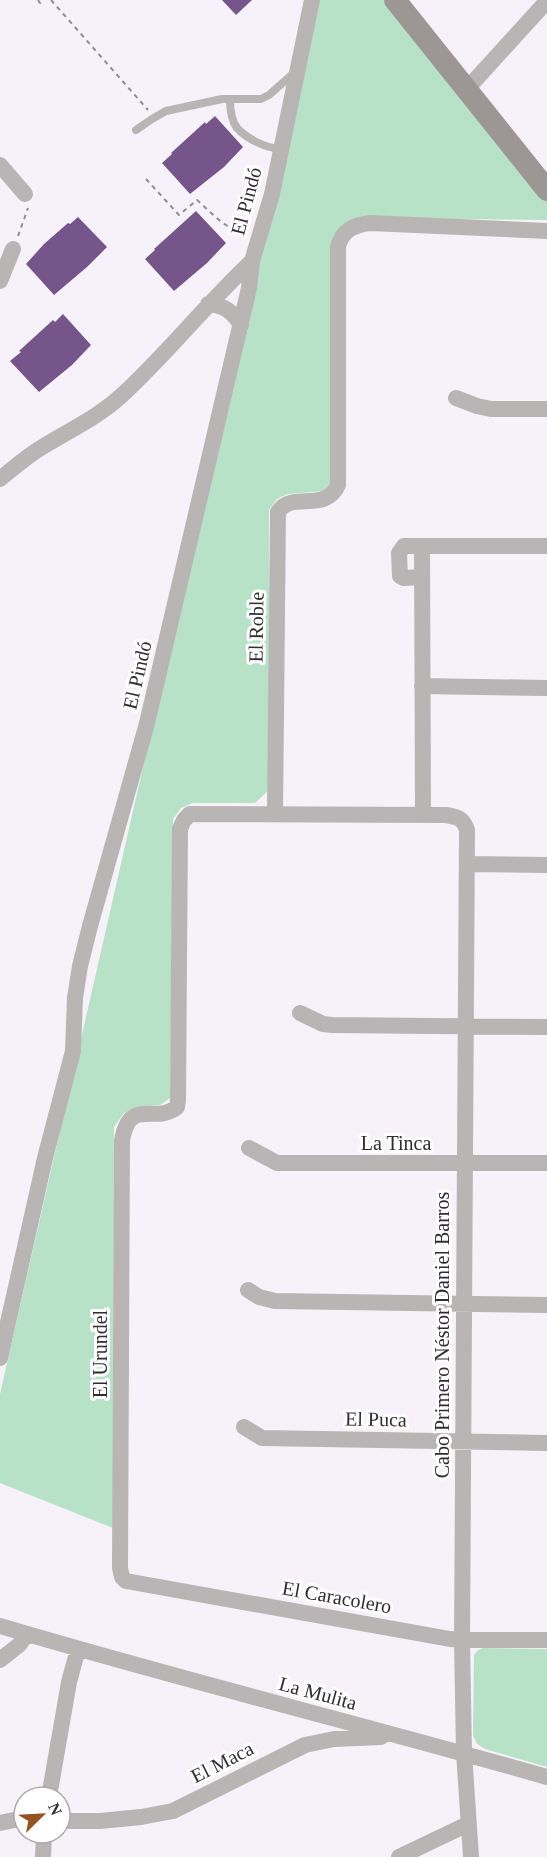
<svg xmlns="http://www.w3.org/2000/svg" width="547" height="1857" viewBox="0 0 547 1857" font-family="Georgia,serif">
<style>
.green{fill:#b8e2c7}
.building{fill:#76568a}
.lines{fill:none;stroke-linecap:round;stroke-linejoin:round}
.path{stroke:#918e93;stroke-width:2;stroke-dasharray:4.5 4.5;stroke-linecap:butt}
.service{stroke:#b9b5b4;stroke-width:8}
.minor{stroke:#b9b5b4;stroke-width:16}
.secondary{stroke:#9c9795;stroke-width:22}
.labels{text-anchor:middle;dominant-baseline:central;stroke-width:6;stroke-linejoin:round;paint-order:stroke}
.street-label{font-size:20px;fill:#2e2d2f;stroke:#fff}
</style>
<rect width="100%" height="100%" fill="#f7f2fa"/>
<path class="green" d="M318 0H386L547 197V220L360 218 347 224 333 478 325 491 288 494 277 499 269 510V790L255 803H193L181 808 173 819 170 1098 160 1105 138 1107 124 1113 114 1127 113 1528 0 1483V1394Z
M483 1648 547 1649V1767L485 1749 477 1744 473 1735 474 1655 477 1651Z"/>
<path class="building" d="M222 0H252L236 15Z
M215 116 243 147 224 167 190 194 162 163 172 154 171 153 205 122 206 124Z
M196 211 226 243 207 263 174 291 145 259 155 250 154 249Z
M78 217 107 247 87 267 54 295 26 264 44 244 68 223 70 224Z
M63 314 91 345 72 365 39 392 10 361 21 352 19 351 53 320 55 322Z"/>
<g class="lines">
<path class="path" d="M38 0 40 3 43 0
M51 0 148 110
M146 179 179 215 197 200C211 212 225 230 245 232
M18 236 28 208"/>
<path class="service" d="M230 99C230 109 231 120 237 128 246 138 268 150 281 148
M136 130 152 119 166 111 222 99H261L269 95 295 72"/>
<path class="minor" d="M467 89 547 1
M0 165 25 194
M0 281 13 249
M208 304C224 305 232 311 241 325
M456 398 477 406 491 409H547
M0 479C15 467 28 455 44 446 70 430 98 417 121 396 167 354 206 304 252 261
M422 546 423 814
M422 577 404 578 400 576 399 553 404 546H547
M422 686 547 688
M275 813 278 512C292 490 325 514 338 485V247C342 230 354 225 370 223L547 231
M467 864 547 865
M300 1013 323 1024 332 1025 547 1027
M249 1148 277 1163H547
M248 1290 259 1297 275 1301 547 1305
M0 1358 45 1158 73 1051 75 998 80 966 90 926 147 723 249 288 252 261 272 194 312 0
M244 1427 262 1438 547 1443
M0 1626C181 1680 365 1725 547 1777
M0 1660 19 1645 27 1634
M49 1797 69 1682 78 1649
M60 1821H100L141 1817 173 1811 305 1745 334 1739 381 1737
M0 1823 24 1818
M43 1857 44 1833
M399 1857 468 1824
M471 1857 464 1753 462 1640 467 830C463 818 458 817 446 815L190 814 184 820 180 829 178 1100 177 1107C155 1125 129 1096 122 1141L120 1568 122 1577 126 1581 450 1639 462 1640H547"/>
<path class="secondary" d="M395 0 547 190"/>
</g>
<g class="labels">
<g class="street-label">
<text transform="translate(246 201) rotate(-75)">El Pindó</text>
<text transform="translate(256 627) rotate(-89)">El Roble</text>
<text transform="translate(137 675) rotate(-77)">El Pindó</text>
<text x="396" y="1143">La Tinca</text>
<text transform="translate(442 1335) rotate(-90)">Cabo Primero Néstor Daniel Barros</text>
<text transform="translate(100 1354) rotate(-90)">El Urundel</text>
<text transform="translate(376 1419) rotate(1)">El Puca</text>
<text transform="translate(337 1597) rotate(10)">El Caracolero</text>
<text transform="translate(318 1693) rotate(15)">La Mulita</text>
<text transform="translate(222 1762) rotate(-27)">El Maca</text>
</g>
</g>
<g transform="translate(42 1815) rotate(66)"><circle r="28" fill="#ffffff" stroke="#ababac" stroke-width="1.5"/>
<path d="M0-4.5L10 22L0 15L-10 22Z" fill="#955222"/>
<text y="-9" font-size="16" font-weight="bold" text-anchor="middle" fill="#2e2d2f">N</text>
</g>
</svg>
